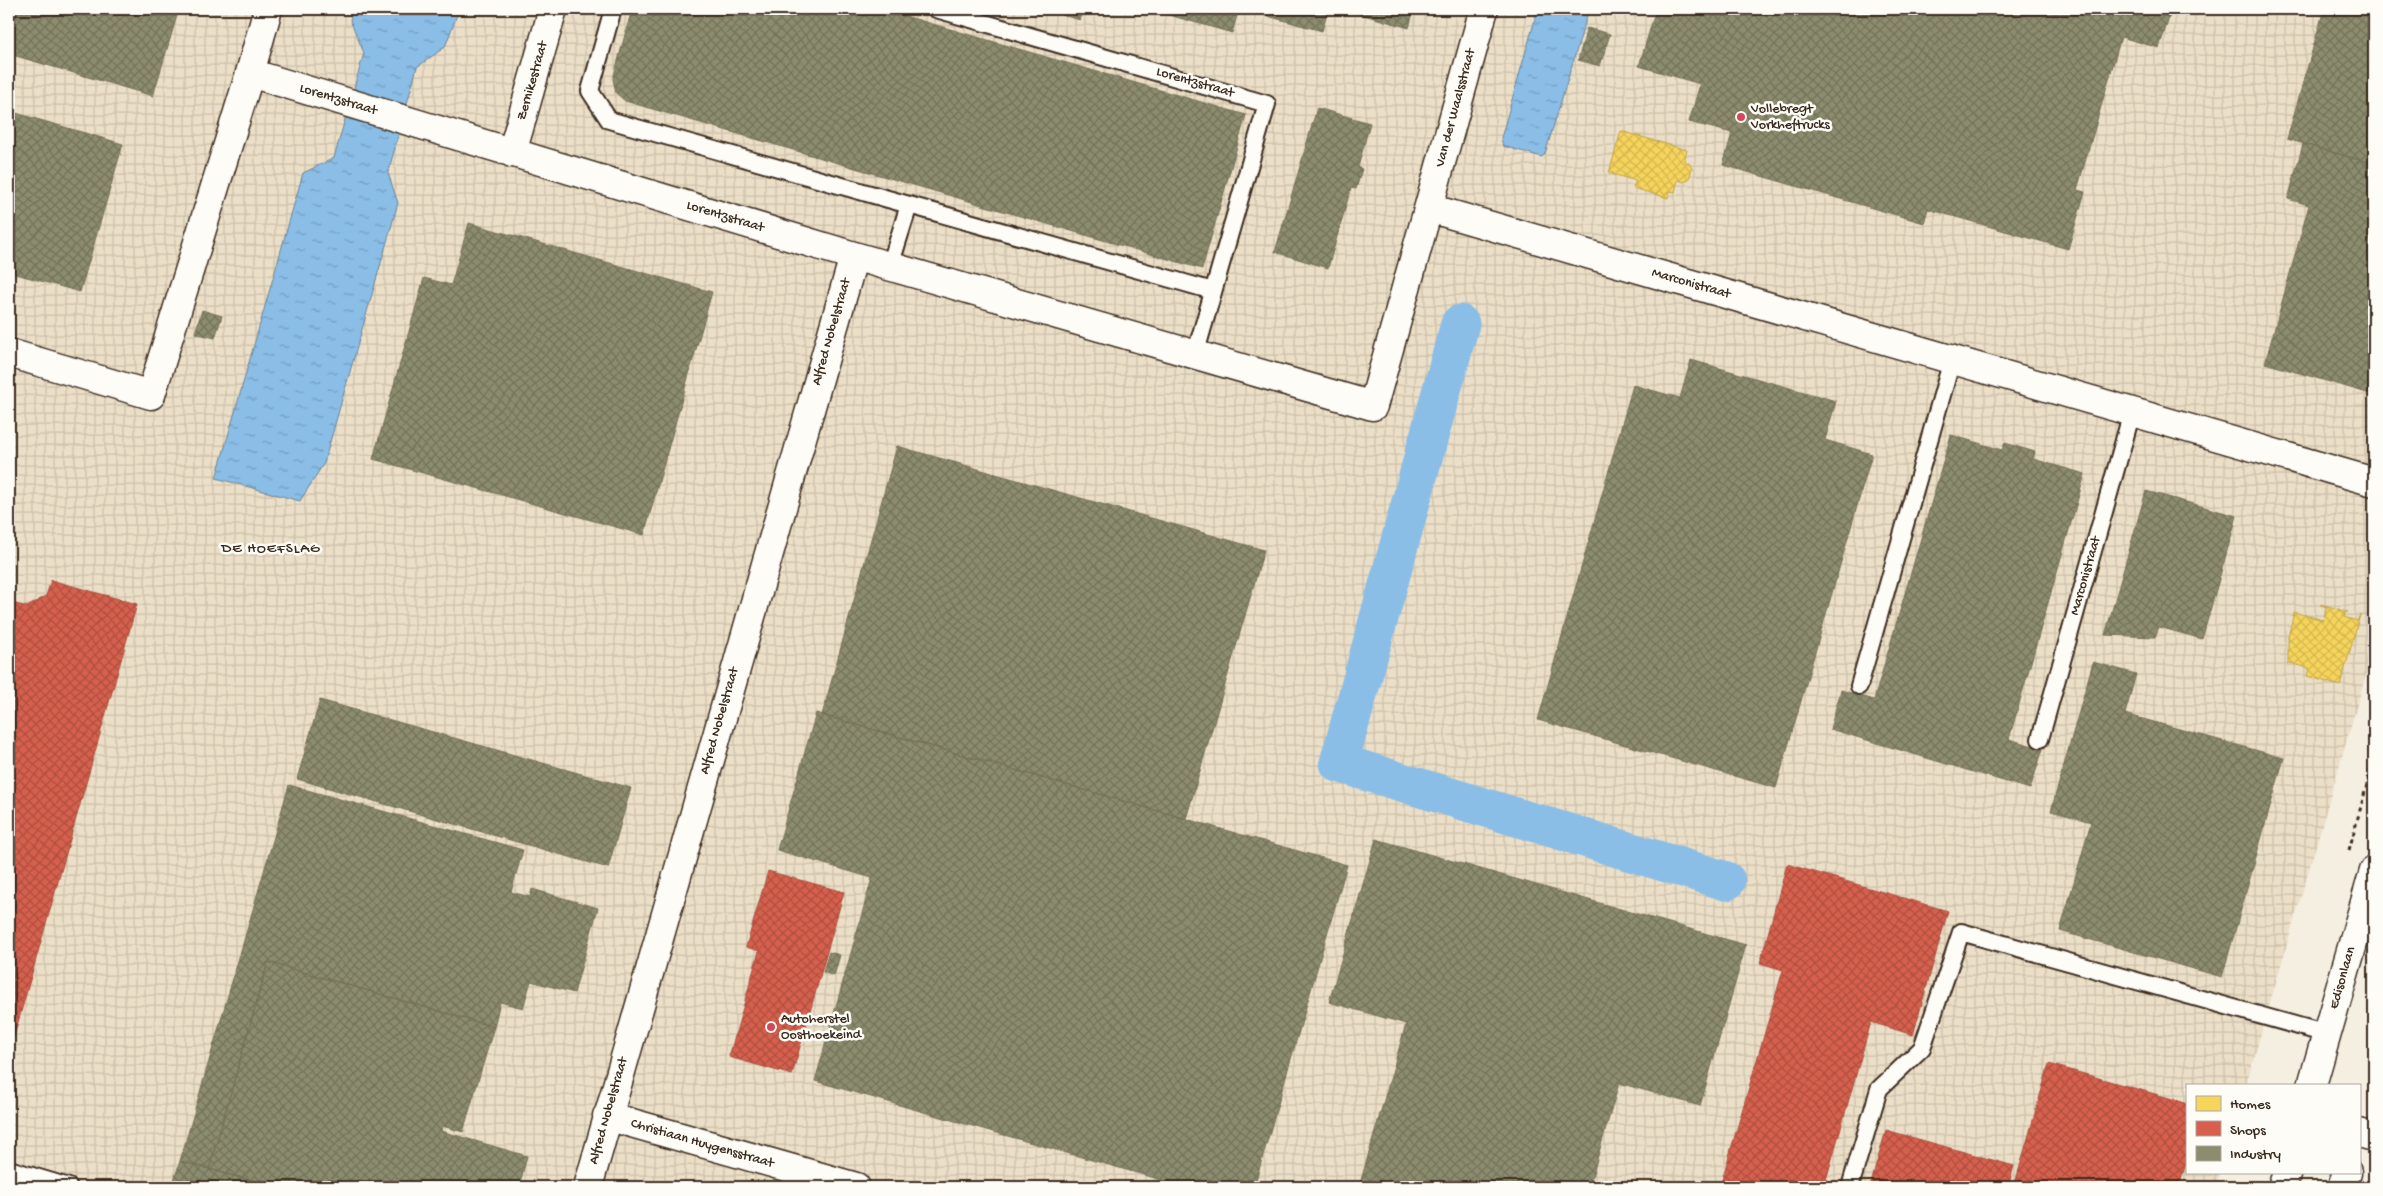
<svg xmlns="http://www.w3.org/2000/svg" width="2383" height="1196" viewBox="0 0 2383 1196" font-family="'Gochi Hand',sans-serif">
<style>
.industrial{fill:url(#industrial-grid)}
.water{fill:url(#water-ripples);stroke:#6a8397}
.homes{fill:url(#homes-cross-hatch);stroke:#bea249}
.shops{fill:url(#shops-cross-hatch);stroke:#a8503f}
.industry{fill:url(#industry-cross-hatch);stroke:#746f56}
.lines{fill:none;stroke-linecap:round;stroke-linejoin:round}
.canal{stroke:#8abee7;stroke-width:39}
.service-casing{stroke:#3b2a1e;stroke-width:20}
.minor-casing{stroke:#3b2a1e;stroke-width:31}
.tertiary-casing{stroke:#3b2a1e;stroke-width:31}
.path{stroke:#3b2a1e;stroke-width:3;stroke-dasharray:4 4;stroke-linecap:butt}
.service{stroke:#fdfcf7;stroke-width:16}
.minor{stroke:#fdfcf7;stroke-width:28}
.tertiary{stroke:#fdfcf7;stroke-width:28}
.poi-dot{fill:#d1495b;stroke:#fdfcf7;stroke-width:2}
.labels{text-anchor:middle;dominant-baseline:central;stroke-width:5;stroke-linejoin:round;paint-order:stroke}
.street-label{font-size:14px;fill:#3b2a1e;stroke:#fdfcf7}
.poi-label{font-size:14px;fill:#3b2a1e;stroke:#fdfcf7;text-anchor:start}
.neighbourhood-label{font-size:15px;letter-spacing:1px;fill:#3b2a1e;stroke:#fdfcf7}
</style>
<defs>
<pattern id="industrial-grid" width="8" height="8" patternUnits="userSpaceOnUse" patternTransform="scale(1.25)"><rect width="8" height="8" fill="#ecdfc7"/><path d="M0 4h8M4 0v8" fill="none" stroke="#cbc0aa"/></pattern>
<pattern id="water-ripples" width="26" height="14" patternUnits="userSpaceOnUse" patternTransform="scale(1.25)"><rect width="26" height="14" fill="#8abee7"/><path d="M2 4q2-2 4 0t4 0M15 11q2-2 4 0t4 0" fill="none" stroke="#729bbb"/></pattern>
<pattern id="homes-cross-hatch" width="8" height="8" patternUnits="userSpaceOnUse" patternTransform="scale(1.25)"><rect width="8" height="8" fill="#f6d55c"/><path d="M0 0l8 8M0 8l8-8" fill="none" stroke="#d4b750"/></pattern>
<pattern id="shops-cross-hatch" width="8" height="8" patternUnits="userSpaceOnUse" patternTransform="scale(1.25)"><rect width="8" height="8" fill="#d6604d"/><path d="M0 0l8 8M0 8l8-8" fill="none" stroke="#af4f3f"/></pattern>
<pattern id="industry-cross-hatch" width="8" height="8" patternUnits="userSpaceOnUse" patternTransform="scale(1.25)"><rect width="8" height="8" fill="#8c8c6e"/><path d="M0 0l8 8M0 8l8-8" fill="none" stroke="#74735a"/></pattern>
</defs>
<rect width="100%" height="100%" fill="#f5efe1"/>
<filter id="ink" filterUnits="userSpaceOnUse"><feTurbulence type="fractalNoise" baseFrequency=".02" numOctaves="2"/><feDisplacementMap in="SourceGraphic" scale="10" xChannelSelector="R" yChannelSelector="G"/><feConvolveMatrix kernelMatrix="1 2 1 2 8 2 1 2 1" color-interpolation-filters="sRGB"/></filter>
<g filter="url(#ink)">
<path class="industrial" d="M9 9H2374V647L2246 1085H2187V1172H2220L2216 1187H9Z"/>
<path class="water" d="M353 9H459L445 47 417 67 388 173 398 203 324 463 300 501 216 478 303 173 334 158 364 53 350 20Z
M1538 9H1589L1545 154 1542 157 1503 146 1501 138Z"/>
<path class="homes" d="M1621 131 1687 150 1684 161 1689 163 1692 168 1689 179 1684 182 1678 180 1675 192 1670 191 1668 198 1633 188 1636 181 1609 173Z
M2321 604 2348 612H2345L2344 617 2357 621 2360 615 2340 686 2307 676 2309 668 2290 663 2288 665V637L2294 612 2323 620 2327 607 2320 605Z"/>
<path class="shops" d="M51 580 137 604 9 1054V602L27 607 46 596Z
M1787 864 1948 911 1913 1035 1871 1022 1824 1187H1720L1783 970 1760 963Z
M768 871 844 892 792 1075 729 1057 759 951 746 947Z
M2049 1064 2187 1103V1160L2179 1187H2014Z
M1886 1130 2014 1166 2008 1187H1870Z"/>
<path class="industry" d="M9 9H179L153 96 9 54Z
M632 9H881L1246 115 1202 269 625 101 616 93 613 79Z
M1040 9H1083L1080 20Z
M1148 9H1239L1232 33Z
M1242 9H1328L1322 31Z
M1343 9H1414L1409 28Z
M1656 9H2172L2159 48 2121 37 2077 190 2085 192 2068 249 1928 209 1924 223 1723 165 1732 133 1689 122 1700 84 1639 66Z
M2324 9H2374V164L2287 139Z
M1587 28 1610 34 1600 66 1578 60Z
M1317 108 1370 123 1358 167 1362 169 1356 189 1351 188 1328 268 1275 252Z
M9 111 123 144 80 292 9 272Z
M2303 144 2374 164V395L2265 363 2309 205 2288 199Z
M469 223 712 292 644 535 373 459 424 278 451 285Z
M202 310 222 316 215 338 195 333Z
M1691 360 1836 401 1825 440 1872 454 1776 788 1538 720 1633 385 1680 398Z
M1951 435 2002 450 2005 443 2035 452 2033 459 2085 474 2009 739 2043 749 2030 789 1830 729 1841 690 1874 700Z
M897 446 1264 550 1186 819 822 715Z
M2146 491 2237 516 2202 639 2159 627 2155 637 2105 635Z
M2093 662 2136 674 2125 714 2284 758 2222 977 2060 931 2091 822 2051 811Z
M320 700 631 788 608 868 297 779Z
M816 713 1347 865 1254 1187H1186L815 1081 872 878 777 850Z
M289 785 523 850 511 892 530 897 532 889 598 908 574 993 531 981 523 1008 500 1002 494 1027 268 962 209 1169 180 1161Z
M1376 839 1746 945 1700 1106 1619 1083 1589 1187H1359L1406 1024 1329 1002Z
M829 952 840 955 834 976 823 972Z
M268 962 494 1027 463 1132 442 1126 441 1131 527 1156 519 1187H275L209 1169Z
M180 1161 209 1169 275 1187H172Z"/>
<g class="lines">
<path class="canal" d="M1460 324 1339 763 1726 881"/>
<defs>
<path id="service" d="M613 9 590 91 609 120 1213 291
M936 9 1267 104 1195 355
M890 266 909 205
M1859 686 1952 360
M2040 739 2132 412
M9 1169 69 1187
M1850 1187 1879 1089 1922 1048 1961 932 2327 1034"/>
<path id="minor" d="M250 73 268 9
M512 153 553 9
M1429 208 2374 482
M9 353 151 395 250 73 854 256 1373 406 1484 9
M607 1116 856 1187
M2359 1133 2374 1137
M588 1187 854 256
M2342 1187 2347 1172"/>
<path id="tertiary" d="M2312 1085 2374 871
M2282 1187 2287 1172"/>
</defs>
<use href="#service" class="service-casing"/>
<use href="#minor" class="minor-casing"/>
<use href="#tertiary" class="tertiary-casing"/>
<path class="path" d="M2349 850 2374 759"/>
<use href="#service" class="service"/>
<use href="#minor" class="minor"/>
<use href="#tertiary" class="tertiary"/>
</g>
</g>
<g class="poi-dot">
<circle cx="1741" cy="117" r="5"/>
<circle cx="771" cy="1027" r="5"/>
</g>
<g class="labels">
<g class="street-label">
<text transform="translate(533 81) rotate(-74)">Zernikestraat</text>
<text transform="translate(1195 83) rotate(16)">Lorentzstraat</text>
<text transform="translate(338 100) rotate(17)">Lorentzstraat</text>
<text transform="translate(1456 108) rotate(-75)">Van der Waalsstraat</text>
<text transform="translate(725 217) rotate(17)">Lorentzstraat</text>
<text transform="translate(1691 284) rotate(16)">Marconistraat</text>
<text transform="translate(832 332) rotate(-74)">Alfred Nobelstraat</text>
<text transform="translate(2086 576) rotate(-74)">Marconistraat</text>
<text transform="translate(720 721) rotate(-74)">Alfred Nobelstraat</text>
<text transform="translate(2343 978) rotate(-74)">Edisonlaan</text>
<text transform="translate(609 1111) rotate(-74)">Alfred Nobelstraat</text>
<text transform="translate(702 1144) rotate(16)">Christiaan Huygensstraat</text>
</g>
<g class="poi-label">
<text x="1751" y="109">Vollebregt<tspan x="1751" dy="16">Vorkheftrucks</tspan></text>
<text x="781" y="1019">Autoherstel<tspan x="781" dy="16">Oosthoekeind</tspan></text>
</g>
<g class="neighbourhood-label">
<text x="271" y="549">DE HOEFSLAG</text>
</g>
</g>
<rect width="2383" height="1196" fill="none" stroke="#fdfcf7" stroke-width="30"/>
<rect x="15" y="15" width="2353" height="1166" fill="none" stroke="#3b2a1e" stroke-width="2" filter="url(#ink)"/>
<rect x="2186" y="1084" width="175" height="90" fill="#fdfcf7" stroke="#afa8a0"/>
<rect x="2196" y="1096" width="25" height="15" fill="#f6d55c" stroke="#afa8a0"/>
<text x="2230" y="1108" font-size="15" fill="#3b2a1e">Homes</text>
<rect x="2196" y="1121" width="25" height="15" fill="#d6604d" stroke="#afa8a0"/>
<text x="2230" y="1134" font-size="15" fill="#3b2a1e">Shops</text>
<rect x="2196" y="1146" width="25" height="15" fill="#8c8c6e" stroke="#afa8a0"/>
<text x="2230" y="1158" font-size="15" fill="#3b2a1e">Industry</text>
</svg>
